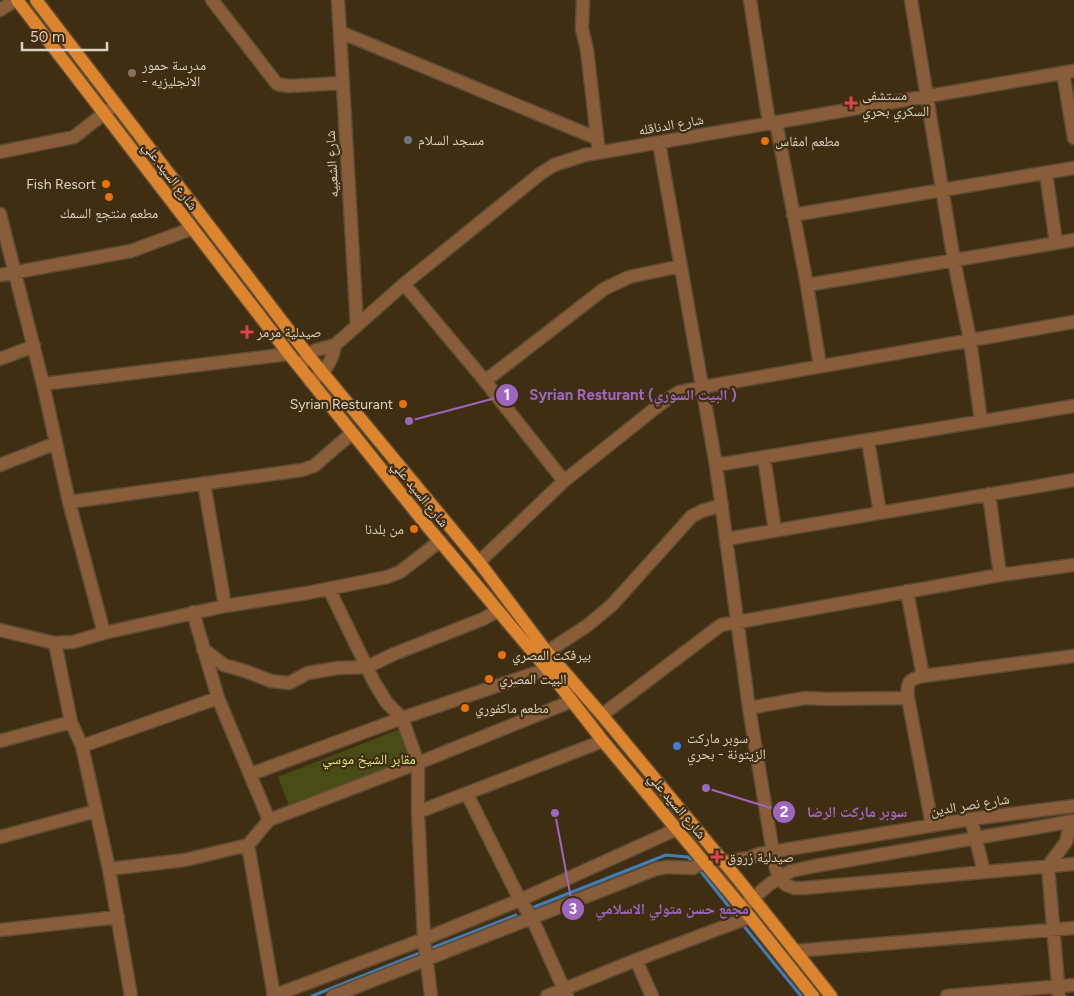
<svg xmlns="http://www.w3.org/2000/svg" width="1074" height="996" viewBox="0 0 1074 996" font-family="Figtree,'Noto Naskh Arabic',sans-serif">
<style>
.green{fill:#474c14}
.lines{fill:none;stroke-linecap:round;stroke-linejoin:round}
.stream{stroke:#407eb8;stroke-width:3}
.minor-casing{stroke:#5c4c33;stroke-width:15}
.major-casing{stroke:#5c4c33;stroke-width:15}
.minor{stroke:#895d39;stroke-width:12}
.major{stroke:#dd842f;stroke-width:12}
.education-dot{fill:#8d6e63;stroke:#402e13;stroke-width:2}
.health-dot{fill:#e0444e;stroke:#402e13;stroke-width:2}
.worship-dot{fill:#6b7280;stroke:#402e13;stroke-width:2}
.food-dot{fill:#e8710a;stroke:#402e13;stroke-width:2}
.shop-dot{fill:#3f7fe0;stroke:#402e13;stroke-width:2}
.labels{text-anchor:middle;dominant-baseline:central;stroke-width:4.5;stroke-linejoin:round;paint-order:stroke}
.poi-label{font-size:14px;fill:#ded3c3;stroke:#402e13;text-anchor:start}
.street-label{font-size:14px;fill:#ded3c3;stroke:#402e13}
.park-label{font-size:14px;fill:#e1ee7b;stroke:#402e13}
.leader{fill:none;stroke:#9e66c0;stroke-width:2}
.callout-dot{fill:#9e66c0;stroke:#402e13;stroke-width:2}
.mark-label{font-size:15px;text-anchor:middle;font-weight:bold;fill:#fff}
.callout-label{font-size:15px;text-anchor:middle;font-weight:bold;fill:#9e66c0;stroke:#402e13;stroke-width:4.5;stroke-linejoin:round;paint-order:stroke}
</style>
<rect width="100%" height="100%" fill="#402e13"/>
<path class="green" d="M400 729 413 760 290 808 278 777Z"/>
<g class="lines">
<path class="stream" d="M698 868 738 918
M529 909 666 855 688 857 695 864
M743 925 801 996
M432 948 516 915
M312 996 420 953"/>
<defs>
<path id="minor" d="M212 0 277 84 289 86 343 83
M338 0 357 326
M583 0 582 29 587 50 598 145
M750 0 769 123
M911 0 954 261 970 340 981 421
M0 10 16 0
M340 32 596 138
M1063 73 1074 138
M776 122 807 285 820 366
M659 143 716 465 749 708 775 865 779 878 786 885 794 888H804L1074 864
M0 152 74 137 116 104
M1046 173 1056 243
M0 214 43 384 69 502 104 633
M793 215 1074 168
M0 275 131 251 191 229
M404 284 485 381 564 481
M807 285 1074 240
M0 359 34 346
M302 364 308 355 316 350 335 345 404 284 540 174 554 165 585 155 1074 71
M310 381C325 373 332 362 335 345
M485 381 604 289 629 277 681 266
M43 384 289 354
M868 440 880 513
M764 457 775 531
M0 465 56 443
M716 465 1074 406
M204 483 225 606
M989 494 1000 575
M69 502 302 470 314 466 352 433
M726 539 1074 480
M479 562 564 481 663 402 679 392 703 387 1074 322
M329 589 374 682 387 703 402 718 418 763V812L424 939 431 996
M907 591 923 676
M193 612 218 698 269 820
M0 630 55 643 73 642 104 633 225 606 307 593 387 577 400 572 440 541
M55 643 71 722 82 746 109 869 131 996
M203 649 224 665 245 671 271 681 289 683 308 673 337 668 367 667 394 654 483 619 497 611
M547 652 588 625 612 605 692 516 702 511 722 505
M749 708 805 698 827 699 908 698
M602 715 721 625 1000 575 1074 565
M0 741 71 722
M82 746 218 698
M251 774 402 718 547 669
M467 794 520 900 532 918 567 996
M418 812 603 741
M971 819 984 872
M932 825 908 698C906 683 909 679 923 676L1074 656
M0 837 96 811
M248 845 274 996
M723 862 749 858 759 854 971 819 1074 806
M109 869 185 860 248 845 269 820 418 763 572 701
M745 905 771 883 791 871 815 866 1074 821
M0 930 118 917
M794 951 1074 928
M636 960 652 996
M273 996 424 939 520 900 677 829
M333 996 656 869 667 867 693 868 704 862
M547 996 636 960 750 917
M947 996 1074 985
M1059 996 1048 866 1066 842 1071 822"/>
<path id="major" d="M17 0 289 354 427 526 547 669 603 741 750 917 813 996
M36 0 308 355 479 562 547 652 602 715 737 878 831 996"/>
</defs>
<use href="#minor" class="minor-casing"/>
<use href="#major" class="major-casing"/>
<use href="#minor" class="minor"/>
<use href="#major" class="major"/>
</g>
<circle class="education-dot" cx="132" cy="73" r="5"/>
<g class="health-dot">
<path d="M848.5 95.5h5v5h5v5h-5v5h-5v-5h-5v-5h5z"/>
<path d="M244.5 324.5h5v5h5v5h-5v5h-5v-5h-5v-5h5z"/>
<path d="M714.5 849.5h5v5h5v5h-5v5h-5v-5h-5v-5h5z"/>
</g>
<circle class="worship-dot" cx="408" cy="140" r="5"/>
<g class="food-dot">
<circle cx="765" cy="141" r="5"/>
<circle cx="106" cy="184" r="5"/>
<circle cx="109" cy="197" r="5"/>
<circle cx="403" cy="404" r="5"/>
<circle cx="414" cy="529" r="5"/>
<circle cx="502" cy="655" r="5"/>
<circle cx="489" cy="679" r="5"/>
<circle cx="465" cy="708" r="5"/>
</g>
<circle class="shop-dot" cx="677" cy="746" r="5"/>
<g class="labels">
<g class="poi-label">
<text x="142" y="65">مدرسة حمور<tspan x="142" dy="16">- الانجليزيه</tspan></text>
<text x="862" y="95">مستشفى<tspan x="862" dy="16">السكري بحري</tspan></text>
<text x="418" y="140">مسجد السلام</text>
<text x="775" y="141">مطعم امفاس</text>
<text x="96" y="184" text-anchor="end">Fish Resort</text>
<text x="109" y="213" text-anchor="middle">مطعم منتجع السمك</text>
<text x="257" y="332">صيدلية مرمر</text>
<text x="393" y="404" text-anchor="end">Syrian Resturant</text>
<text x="404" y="529" text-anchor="end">من بلدنا</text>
<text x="512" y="655">بيرفكت المصري</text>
<text x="499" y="679">البيت المصري</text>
<text x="475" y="708">مطعم ماكفوري</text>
<text x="687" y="738">سوبر ماركت<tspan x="687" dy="16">الزيتونة - بحري</tspan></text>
<text x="727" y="857">صيدلية زروق</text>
</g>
<g class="street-label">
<text transform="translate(671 125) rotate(-10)">شارع الدناقله</text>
<text transform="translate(332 164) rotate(-93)">شارع الشعبيه</text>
<text transform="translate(170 176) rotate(53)">شارع السيد علي</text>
<text transform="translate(420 494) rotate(51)">شارع السيد علي</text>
<text transform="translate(970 805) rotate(-9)">شارع نصر الدين</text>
<text transform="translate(677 806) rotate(50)">شارع السيد علي</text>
</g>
<g class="park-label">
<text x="369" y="759">مقابر الشيخ موسي</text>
</g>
</g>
<path class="leader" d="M409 421L507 395M706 788L784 812M555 813L573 909"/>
<g class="callout-dot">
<circle cx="409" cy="421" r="5"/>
<circle cx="706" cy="788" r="5"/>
<circle cx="555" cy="813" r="5"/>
<circle cx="507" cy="395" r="12"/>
<circle cx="784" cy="812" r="12"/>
<circle cx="573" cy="909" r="12"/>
</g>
<g class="mark-label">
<text x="507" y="400">1</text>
<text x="784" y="817">2</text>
<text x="573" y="914">3</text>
</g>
<g class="callout-label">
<text x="633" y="400">Syrian Resturant (البيت السوري )</text>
<text x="857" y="817">سوبر ماركت الرضا</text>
<text x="672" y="914">مجمع حسن متولي الاسلامي</text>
</g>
<path d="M22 42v8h85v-8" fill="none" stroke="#ded3c3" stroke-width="2.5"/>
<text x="30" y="42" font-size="15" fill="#ded3c3" stroke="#402e13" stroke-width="4" paint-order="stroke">50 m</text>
</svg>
